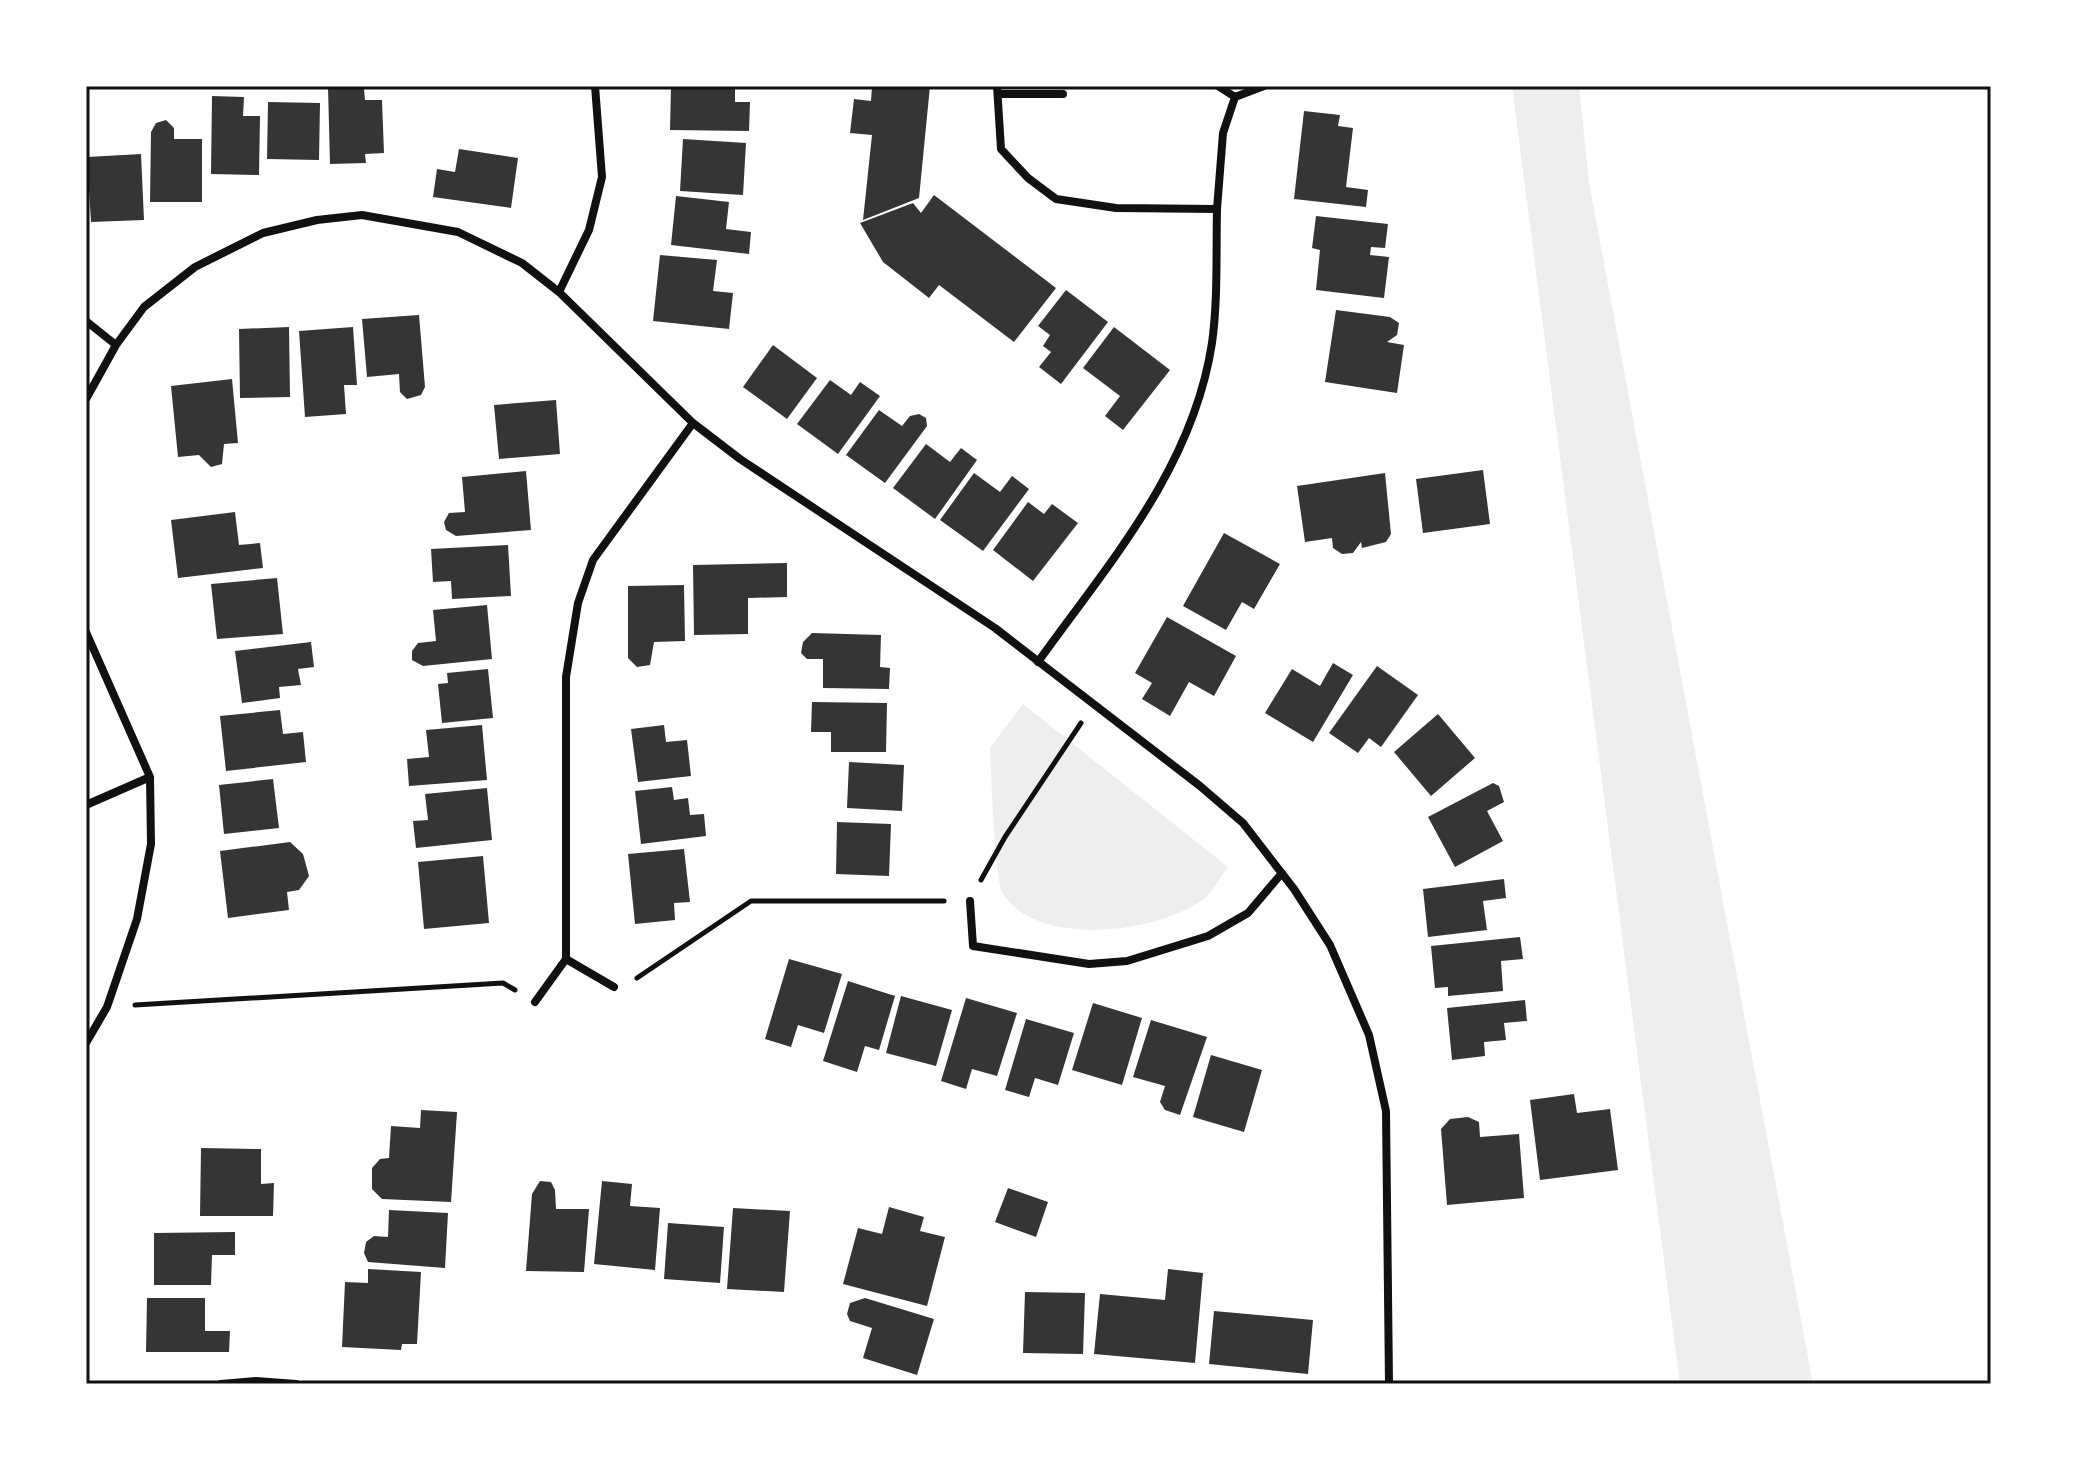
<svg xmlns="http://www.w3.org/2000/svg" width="2077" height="1470" viewBox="0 0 2077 1470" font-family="'PT Sans Narrow',sans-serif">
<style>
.green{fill:#eee}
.building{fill:#353535}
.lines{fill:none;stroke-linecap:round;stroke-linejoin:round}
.path{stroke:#111;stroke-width:5}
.minor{stroke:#111;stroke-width:8}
.neatline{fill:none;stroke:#111;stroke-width:3}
</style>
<rect width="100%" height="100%" fill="#fff"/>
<path class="green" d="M1512 86H1579L1589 183 1813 1384H1680Z
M1023 704 1228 867C1220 877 1212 894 1201 901 1155 933 1038 948 1003 894 995 882 991 770 990 748Z"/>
<path class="building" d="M352 86 364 89 365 100H382L384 153 365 154 366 163 330 164 328 87Z
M671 86H735V102H750L749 131 670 130Z
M872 86H930L919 198 863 220 872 135 850 133 854 99 871 101Z
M212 96 244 97 243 116H260L259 175 211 174Z
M268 102 320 103 319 160 267 159Z
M1304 111 1340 115 1338 126 1353 128 1346 187 1368 190 1366 207 1294 199Z
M166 120 174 128V139H202V202H150L151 132 156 123Z
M683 139 746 143 743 195 680 191Z
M459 149 518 158 511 208 433 197 437 169 455 172Z
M141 154 144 220 91 222 87 157Z
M934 195 1056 288 1014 342 939 285 929 298 883 262 860 223 913 203 921 213Z
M676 196 729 202 726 229 751 232 749 254 671 245Z
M1316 216 1388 224 1385 248 1371 247 1370 255 1389 257 1384 298 1316 290 1320 250 1312 248Z
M660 255 717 260 713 291 733 293 729 329 653 321Z
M1066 290 1108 322 1061 384 1039 367 1051 352 1043 346 1050 335 1038 326Z
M1336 310 1390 317 1399 323 1397 335 1387 342 1404 345 1397 393 1325 382Z
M419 315 425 387 421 395 407 399 400 392 399 374 367 377 362 319Z
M289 327 290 397 240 398 239 329Z
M353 327 357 385H344L346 414 305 417 299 331Z
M1114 327 1170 370 1123 430 1105 416 1120 396 1083 368Z
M773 345 817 378 787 419 743 387Z
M232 379 238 443 224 444 222 464 211 467 199 455 178 457 171 386Z
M830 380 851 395 860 382 880 396 838 454 797 424Z
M556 400 560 454 499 459 494 405Z
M879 410 902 426 910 416 919 414 926 418 927 426 885 483 846 455Z
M926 444 950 462 961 448 977 460 935 519 893 488Z
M1483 470 1490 524 1423 533 1416 479Z
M526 471 531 530 456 536 446 530 444 522 449 513 465 512 462 477Z
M974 473 1000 492 1012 476 1029 489 983 551 940 520Z
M1385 473 1391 534 1386 542 1362 548 1361 542 1353 553 1342 554 1333 548 1332 538 1305 542 1297 486Z
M1028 502 1044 514 1052 504 1078 523 1033 581 993 550Z
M235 512 239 545 260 543 263 568 178 578 171 520Z
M1224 533 1280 564 1254 609 1242 602 1226 630 1183 606Z
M508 545 511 596 452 599 451 581 433 582 431 549Z
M787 563V597L748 598V634L694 635 693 565Z
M277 578 283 634 217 639 211 584Z
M684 585 685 641 654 642 650 665 637 667 628 658V586Z
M487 605 492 659 423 666 412 660V651L418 643 436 641 433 610Z
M1167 617 1236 656 1214 696 1189 682 1170 716 1142 699 1152 683 1135 673Z
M812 633 881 635 880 667 890 668 889 689 823 688V659H807L801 653 803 642Z
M311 642 314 667 298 669 301 685 279 687 280 698 242 703 235 651Z
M1333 663 1353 675 1313 742 1265 713 1292 669 1320 686Z
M1377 666 1418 695 1381 747 1369 738 1358 753 1329 733Z
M488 669 493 718 442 723 438 684 448 683 447 673Z
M812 702 887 703 886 752H831V732H811Z
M280 710 283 734 303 732 306 762 226 771 220 716Z
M1438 714 1475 758 1431 796 1394 752Z
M482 725 487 780 409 786 407 759 429 757 426 730Z
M664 725 666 742 687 740 691 776 638 782 631 729Z
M849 762 904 765 902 811 847 808Z
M273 779 279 828 224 834 219 785Z
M1493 783 1499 786 1504 802 1487 811 1503 841 1455 867 1428 817Z
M672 787 674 800 688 798 690 815 704 814 706 836 641 844 635 791Z
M487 788 492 840 416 848 413 821 428 820 425 794Z
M837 822 891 824 889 876 836 874Z
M290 842 303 854 309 876 299 890 287 892 289 910 228 918 220 851Z
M684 849 690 902 674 903 675 920 635 924 628 854Z
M483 856 489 923 424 929 418 862Z
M1504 879 1506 898 1483 901 1487 930 1428 937 1423 889Z
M1520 937 1523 959 1501 961 1503 991 1448 996V987L1435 988 1431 946Z
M789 959 842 974 824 1033 798 1025 791 1047 765 1039Z
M848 981 895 996 879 1050 865 1046 857 1072 823 1061Z
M901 996 952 1010 936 1066 886 1053Z
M966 998 1017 1013 997 1076 972 1069 966 1089 941 1081Z
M1525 1000 1527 1021 1504 1023 1506 1040 1484 1042 1485 1056 1452 1060 1447 1008Z
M1093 1003 1142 1018 1122 1085 1072 1070Z
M1026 1019 1074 1033 1058 1085 1035 1078 1029 1097 1005 1090Z
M1151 1020 1207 1037 1180 1115 1165 1110 1160 1102 1165 1086 1133 1077Z
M1211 1055 1262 1070 1244 1132 1193 1117Z
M1574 1094 1577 1113 1610 1109 1618 1170 1540 1180 1530 1100Z
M421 1110 457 1112 451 1202 382 1199 372 1189V1168L380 1159 389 1158 391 1126 420 1128Z
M1468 1117 1479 1122 1480 1137 1519 1134 1524 1198 1447 1205 1441 1129 1450 1119Z
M201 1148 261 1149V1184L274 1183 273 1216H200Z
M540 1181 551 1182 555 1190 556 1209H589L584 1272 526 1271 532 1194Z
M602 1181 632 1184 630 1206 660 1208 655 1270 594 1264Z
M1008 1188 1048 1202 1036 1237 995 1222Z
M889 1207 924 1217 920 1231 945 1237 927 1306 843 1284 858 1228 882 1234Z
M733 1208 790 1211 784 1292 727 1289Z
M389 1210 448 1213 445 1268 368 1262 364 1253 366 1242 374 1236 388 1237Z
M668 1223 724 1227 720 1283 664 1279Z
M235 1232V1255H212L211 1285H154V1233Z
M368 1269 421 1272 417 1344H402L401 1350 342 1347 345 1282 368 1283Z
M1168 1269 1203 1273 1195 1363 1094 1354 1100 1294 1165 1300Z
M1025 1292 1085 1293 1083 1354 1023 1353Z
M147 1298H205V1331H230L229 1352H146Z
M865 1298 934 1319 917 1375 863 1358 872 1328 850 1321 847 1314 850 1303Z
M1214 1311 1313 1320 1308 1374 1209 1364Z"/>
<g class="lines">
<path class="path" d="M981 880 1005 837 1081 723
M637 978 751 901H944
M135 1005 503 983 515 990"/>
<path class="minor" d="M997 86 1001 149 1028 178 1056 199 1116 208 1217 209C1216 253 1218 300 1212 343 1193 468 1109 563 1038 662
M1218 86 1235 97 1264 86
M998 94H1063
M1217 209 1223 133 1235 97
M559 292 589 230 602 177 595 86
M86 321 116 345
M86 399 116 345 144 307 195 267 263 233 317 220 362 215 458 232 522 263 559 292 693 423 740 459 995 628 1200 786 1243 823 1294 889 1330 945 1369 1035 1386 1111 1389 1384
M86 632 150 777 151 844 137 919 107 1007 86 1043
M86 805 150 777
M970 901 973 946 1089 964 1127 961 1208 936 1248 913 1282 873
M566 959 614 987
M535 1002 566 959V677L578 603 593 560 693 423
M221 1384 256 1381 296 1384"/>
</g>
<rect width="2077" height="1470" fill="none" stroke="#ffffff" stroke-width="176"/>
<rect x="88" y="88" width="1901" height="1294" class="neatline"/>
</svg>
